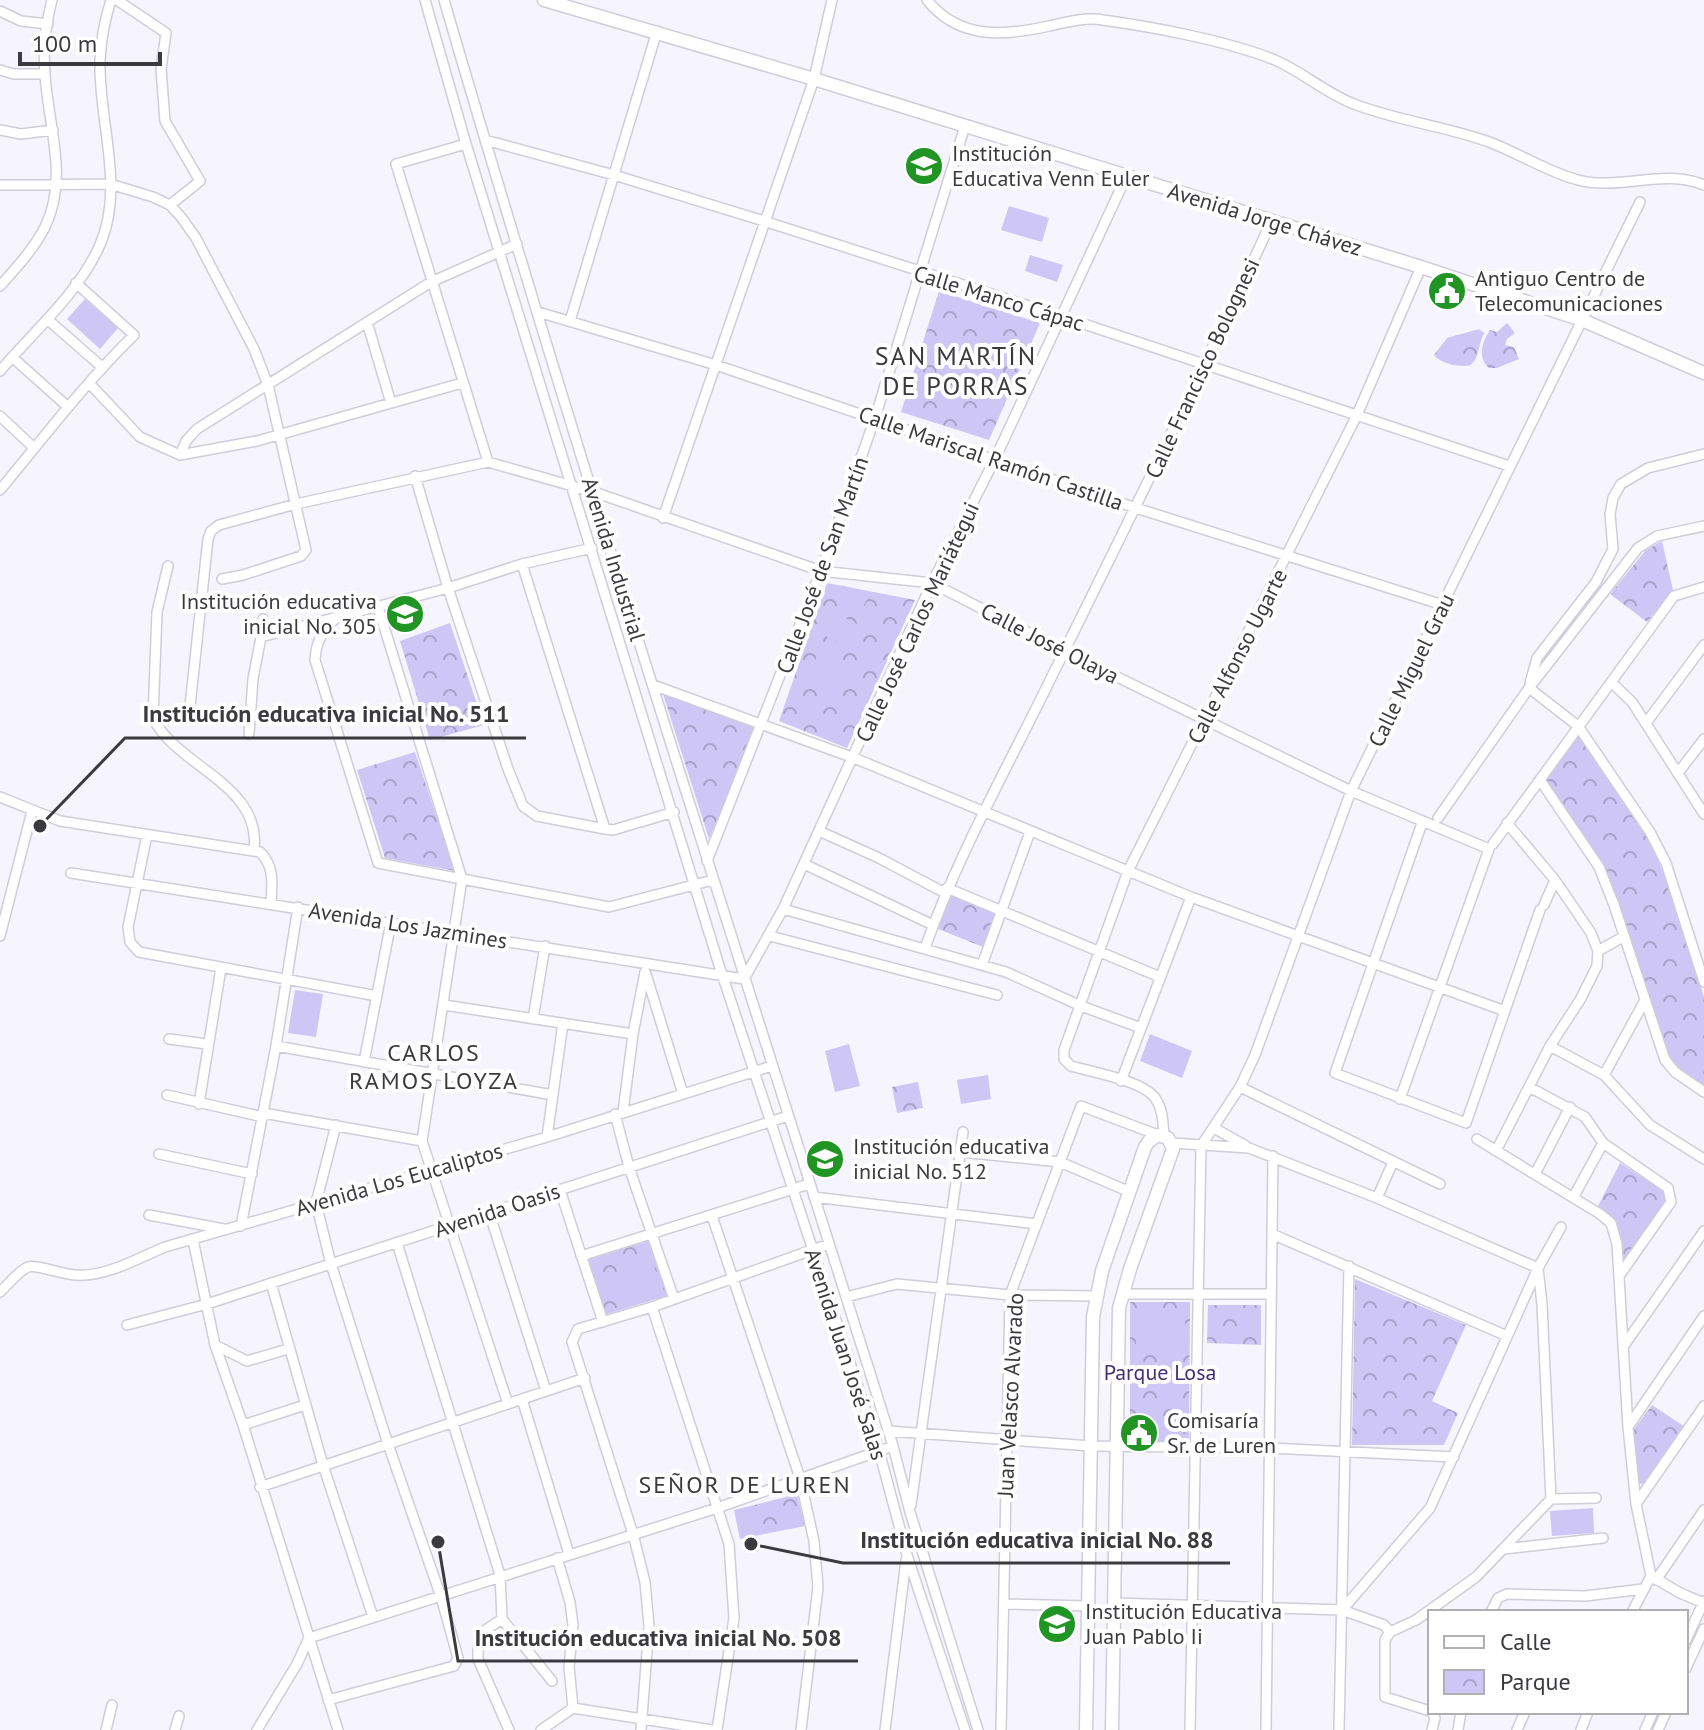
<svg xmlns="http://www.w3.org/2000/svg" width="1704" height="1730" viewBox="0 0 1704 1730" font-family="'PT Sans',sans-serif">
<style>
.park{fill:url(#park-crowns)}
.pitch{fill:#cec6f5}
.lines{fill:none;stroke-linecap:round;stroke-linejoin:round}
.street-casing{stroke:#cfcdda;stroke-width:12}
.secondary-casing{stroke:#cfcdda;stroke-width:15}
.street{stroke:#fff;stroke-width:9}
.secondary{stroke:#fff;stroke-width:12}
.labels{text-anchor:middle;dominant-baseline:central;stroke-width:8;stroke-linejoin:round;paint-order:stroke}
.poi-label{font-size:22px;fill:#3a3a3f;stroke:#fff;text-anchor:start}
.street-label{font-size:22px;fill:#3a3a3f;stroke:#fff}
.park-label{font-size:22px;fill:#442e77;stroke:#fff}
.neighbourhood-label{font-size:24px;letter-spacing:2px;fill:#3a3a3f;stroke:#fff}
.quarter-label{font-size:26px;letter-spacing:2px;fill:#3a3a3f;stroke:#fff}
.leader{fill:none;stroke:#3a3a3f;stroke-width:3}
.callout-dot{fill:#3a3a3f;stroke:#fff;stroke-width:3}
.callout-label{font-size:24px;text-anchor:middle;font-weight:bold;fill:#3a3a3f;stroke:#fff;stroke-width:8;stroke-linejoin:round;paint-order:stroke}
</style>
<defs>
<pattern id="park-crowns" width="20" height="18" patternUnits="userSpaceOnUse" patternTransform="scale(2)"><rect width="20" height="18" fill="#cec6f5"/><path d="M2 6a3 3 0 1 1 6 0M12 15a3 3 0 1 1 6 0" fill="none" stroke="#a8a2c8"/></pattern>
</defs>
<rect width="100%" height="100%" fill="#f6f5fd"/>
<path class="park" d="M939 291 1040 323 989 440 901 412Z
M1507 323 1515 333 1507 339 1505 345 1514 347 1519 359 1497 368H1489C1477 358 1482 342 1490 330L1497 332Z
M1479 329 1484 333C1478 344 1480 356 1471 365 1460 368 1441 364 1434 355L1447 338Z
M1662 541 1673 590 1647 622 1610 594 1646 550Z
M827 583 915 600 847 748 779 721Z
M450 623 484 725 430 740 400 641Z
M662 691 756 727 709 839Z
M1579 737 1652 845 1674 900 1704 997V1087L1678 1068 1665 1050 1606 875 1545 781 1575 738Z
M415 752 455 871 385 858 357 770Z
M951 893 996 912 983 947 938 929Z
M918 1082 923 1108 897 1113 892 1087Z
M1620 1163 1667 1193 1668 1197 1623 1261C1611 1237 1626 1225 1597 1208Z
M652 1240 669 1295 604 1315 587 1260Z
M1355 1279 1466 1325 1432 1401 1458 1413 1444 1445H1352Z
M1130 1302H1190L1189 1441H1130Z
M1208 1305H1261V1345L1207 1343Z
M1652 1405 1685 1427 1649 1482 1640 1484 1635 1479 1632 1432Z
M797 1494 805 1526 740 1539 734 1510Z"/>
<path class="pitch" d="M1009 206 1049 218 1042 242 1001 230Z
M1030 255 1063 265 1057 282 1025 271Z
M85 299 118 328 100 349 67 319Z
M945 345 993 360 985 387 936 371Z
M842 585 868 598 860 612 835 599Z
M830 610 867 629 857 653 820 633Z
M819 648 857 667 847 690 812 672Z
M295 990 323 994 316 1037 288 1033Z
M1150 1034 1192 1051 1182 1078 1140 1061Z
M849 1044 860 1086 835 1092 825 1051Z
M988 1075 991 1099 961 1104 957 1080Z
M652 1260 661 1286 615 1302 606 1275Z
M1135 1311H1185V1345H1136Z
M1593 1508 1594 1533 1552 1536 1550 1511Z"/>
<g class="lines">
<defs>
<path id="street" d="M117 0 166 33 161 69 165 121 200 181 170 205
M425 0 466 144 723 978
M444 0C585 485 742 965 893 1446L910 1512 978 1730
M927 0C959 40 1004 36 1049 26 1067 22 1086 17 1103 20 1154 27 1228 41 1275 60 1303 72 1325 93 1354 104 1398 121 1445 126 1489 142 1519 153 1547 172 1578 180 1620 191 1664 168 1704 185
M0 11 21 21 48 24
M0 70 14 74H45
M0 130 21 134 53 130
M485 140 614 175 767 222 1060 316 1509 466
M466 144 396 164 488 462
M0 185 110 184 153 197 170 205 181 217 196 238 254 349 268 385 306 550 301 556 243 575 222 579
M0 286C16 268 34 249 45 227 69 177 48 126 45 74 43 50 46 23 52 0
M538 312 716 365 1136 508 1443 605
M47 319 102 367
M570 321 657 31
M367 322 391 403
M12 357 68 407
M0 371C33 332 77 295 99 247 126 188 98 121 100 60 101 40 105 19 111 0
M90 384 140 437 180 455 257 441 462 383
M0 416 33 447
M180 455 186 441 197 429 431 282 517 244
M415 476 448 588 508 769 523 806 537 816 605 829 613 830 674 812
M0 490C44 437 85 383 134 335L76 283
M663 518 814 79 832 0
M522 564 605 829
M168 566 157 612 153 718C178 768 262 784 254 850
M378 607 462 879 609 907 713 880
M337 617C323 631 316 640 315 660L378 863 462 879 422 1141 508 1404
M261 637 263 619
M1611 682 1632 702 1704 814
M1530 683 1537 658 1596 582 1613 549 1610 514 1613 498 1621 484 1648 468 1704 454
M653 685 854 758 1191 897 1505 1011
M1529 688 1578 726 1650 832 1666 863 1704 982
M189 715 208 539 211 531 219 525 296 504 488 462 594 492 821 571 932 583 1064 651 1351 791 1489 849 1400 1099
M1646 723 1704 645
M249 734 253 679 261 637 448 588 522 564 592 548
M1678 773 1704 739
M1540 780 1599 867 1614 905 1665 1060 1675 1072 1704 1092
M0 797 60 821 260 852C275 867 272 884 271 903
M1438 818 1529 688 1638 548 1657 536 1704 526
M1422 823 1335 1073 1466 1123 1540 910
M819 831 879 858 945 893
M147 835 128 927 130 942 139 952 377 996
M1493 844 1674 596 1704 587
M707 861 821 571 875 418 965 126
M804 864 933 925
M71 873 744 979
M947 888 1160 977
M1544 905 1555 880
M783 909 1006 972 1081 1006 1141 1028
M0 936 32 811
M770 936 997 995
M925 948C959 852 1009 765 1053 674 1128 523 1202 373 1272 220
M1598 951 1623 937
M982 965 1030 832
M646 974 683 1094
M723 977 879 1451 907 1555 965 1730
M744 979 783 909 932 583 995 459 1127 175
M444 1005 633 1034
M533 1019 545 946
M169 1039 207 1044
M276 1046 553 1095
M1550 1046 1604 1075 1650 1125 1704 1159
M364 1062 391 922
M1604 1075 1644 1002
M1121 1081 1191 897
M1240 1087 1440 1184
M1529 1087 1585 1117 1603 1143 1668 1188 1671 1202 1619 1276
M167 1095 263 1117
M199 1104 221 968
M623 1112 633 1034 645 972
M263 1113 422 1141
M615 1114 629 1167 674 1299
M1214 1128 1246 1146
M1164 1136C1163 1123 1163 1109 1155 1098 1143 1081 1093 1072 1071 1066L1064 1059V1050L1128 871 1357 415 1421 267
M547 1137 563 1023
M1477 1139 1600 1214 1611 1223 1617 1244 1628 1427 1636 1504 1651 1576 1680 1593 1704 1603
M1172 1143 1249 1148 1377 1198 1538 1268 1542 1304 1551 1499 1476 1577 1416 1620 1390 1632 1385 1640V1697L1430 1711
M1201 1146 1240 1087 1255 1055 1351 791 1640 202
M1497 1149 1550 1046 1580 1000 1597 966 1598 951 1591 933 1555 880 1507 823
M961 1152 1060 1162 1130 1192
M159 1154 252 1174
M1535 1174 1570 1107
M560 1190 603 1322
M1574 1196 1603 1143
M814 1197 1037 1224
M1377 1198 1393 1162
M489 1212 546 1391
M149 1215 224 1229
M712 1216 800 1478 814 1541 818 1587 801 1730
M241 1226 276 1046 298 907
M1272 1234 1507 1336
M193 1240 215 1345 243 1425 338 1730
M397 1243 500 1575 502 1619
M581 1256 809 1184
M271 1283 323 1465 373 1617
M0 1292C8 1285 18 1271 28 1267 35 1264 65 1275 76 1275 107 1277 138 1258 165 1247L547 1137 772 1066
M1122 1294H1271
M846 1297 897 1284 1010 1295 1096 1296
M652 1307 729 1544 734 1618 717 1730
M127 1325 207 1304 788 1116
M215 1345 247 1361 288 1349
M1623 1347 1704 1231
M522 1399 569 1554
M243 1425 305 1405
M1628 1427 1704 1316
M888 1431 1091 1446 1269 1448 1454 1457
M260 1487 585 1378
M1551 1499 1596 1498
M1636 1504 1704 1406
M911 1505 963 1132
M1504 1549 1603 1538
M557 1558 570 1602 573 1625 569 1667 573 1708
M1656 1580 1704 1510
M1114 1603 1342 1610 1384 1625 1390 1632
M1004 1604 1088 1606
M1342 1610 1430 1508 1538 1268 1561 1227
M1491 1612 1498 1598 1507 1594 1585 1596 1643 1589
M1632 1612 1651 1576
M1686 1640 1704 1601
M1686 1668 1704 1629
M328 1700 454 1666 458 1658 441 1597 388 1444 331 1264 316 1203 336 1125
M573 1708 712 1730
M1432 1712 1435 1718 1432 1730
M106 1730 112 1705
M175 1730 179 1716
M257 1730 297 1664 309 1638 717 1508 893 1446
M509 1730 478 1659V1635L502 1619 552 1681
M541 1730 573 1708
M641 1730 649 1626 645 1582 633 1534 572 1342 578 1329 652 1307 829 1244
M885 1730 906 1560
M1001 1730 1010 1295 1081 1106 1158 1135
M1190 1730 1201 1146
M1266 1730 1273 1156
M1339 1730 1349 1266
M1458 1730 1461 1712
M1517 1730 1525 1712
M1581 1730 1588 1712
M1645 1730 1653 1712
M1658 1730 1666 1712"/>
<path id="secondary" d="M544 0 814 79 1421 267 1582 320 1704 373
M1086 1730 1093 1317 1102 1271 1145 1147 1149 1141 1158 1135 1168 1138 1173 1149 1130 1269 1119 1308 1112 1730"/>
</defs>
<use href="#street" class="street-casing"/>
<use href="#secondary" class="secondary-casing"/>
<use href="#street" class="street"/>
<use href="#secondary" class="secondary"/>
</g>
<defs>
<symbol id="school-disc" viewBox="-11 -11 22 22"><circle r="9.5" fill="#209524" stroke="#fff"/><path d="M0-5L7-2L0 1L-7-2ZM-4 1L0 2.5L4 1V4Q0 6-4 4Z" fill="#fff"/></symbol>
<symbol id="civic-disc" viewBox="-11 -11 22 22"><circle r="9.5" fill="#209524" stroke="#fff"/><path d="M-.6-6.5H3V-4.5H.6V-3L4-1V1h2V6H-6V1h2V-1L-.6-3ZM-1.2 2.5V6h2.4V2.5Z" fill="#fff"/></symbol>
</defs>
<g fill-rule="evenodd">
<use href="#school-disc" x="902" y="144" width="44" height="44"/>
<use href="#civic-disc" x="1425" y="269" width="44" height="44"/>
<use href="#school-disc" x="383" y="592" width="44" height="44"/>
<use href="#school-disc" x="803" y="1137" width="44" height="44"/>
<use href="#civic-disc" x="1117" y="1411" width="44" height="44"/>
<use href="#school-disc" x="1035" y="1602" width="44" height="44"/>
</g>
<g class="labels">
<g class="poi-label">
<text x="952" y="153">Institución<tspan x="952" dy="25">Educativa Venn Euler</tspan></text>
<text x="1475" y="278">Antiguo Centro de<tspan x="1475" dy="25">Telecomunicaciones</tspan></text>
<text x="377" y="601" text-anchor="end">Institución educativa<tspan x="377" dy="25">inicial No. 305</tspan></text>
<text x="853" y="1146">Institución educativa<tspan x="853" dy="25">inicial No. 512</tspan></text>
<text x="1167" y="1420">Comisaría<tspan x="1167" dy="25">Sr. de Luren</tspan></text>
<text x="1085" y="1611">Institución Educativa<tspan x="1085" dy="25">Juan Pablo Ii</tspan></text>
</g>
<g class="street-label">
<text transform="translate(1265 219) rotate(17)">Avenida Jorge Chávez</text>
<text transform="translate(999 298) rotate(17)">Calle Manco Cápac</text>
<text transform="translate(1202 368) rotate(-65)">Calle Francisco Bolognesi</text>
<text transform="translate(991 458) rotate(19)">Calle Mariscal Ramón Castilla</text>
<text transform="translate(614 559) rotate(73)">Avenida Industrial</text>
<text transform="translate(822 565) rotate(-70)">Calle José de San Martín</text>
<text transform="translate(917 622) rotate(-65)">Calle José Carlos Mariátegui</text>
<text transform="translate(1050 643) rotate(27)">Calle José Olaya</text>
<text transform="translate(1237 656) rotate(-63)">Calle Alfonso Ugarte</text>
<text transform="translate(1411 670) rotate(-64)">Calle Miguel Grau</text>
<text transform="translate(408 925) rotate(9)">Avenida Los Jazmines</text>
<text transform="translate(399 1179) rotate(-16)">Avenida Los Eucaliptos</text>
<text transform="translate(497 1210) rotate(-18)">Avenida Oasis</text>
<text transform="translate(846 1354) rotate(72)">Avenida Juan José Salas</text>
<text transform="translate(1010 1395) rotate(-87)">Juan Velasco Alvarado</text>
</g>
<g class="park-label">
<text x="1160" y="1372">Parque Losa</text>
</g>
<g class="neighbourhood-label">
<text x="434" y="1052">CARLOS<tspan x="434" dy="28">RAMOS LOYZA</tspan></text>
<text x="745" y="1484">SEÑOR DE LUREN</text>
</g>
<g class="quarter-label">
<text x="956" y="355">SAN MARTÍN<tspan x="956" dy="30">DE PORRAS</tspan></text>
</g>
</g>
<path class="leader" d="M40 826L125 738H526M751 1544L843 1563H1230M438 1542L458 1661H858"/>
<g class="callout-dot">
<circle cx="40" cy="826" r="8"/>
<circle cx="751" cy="1544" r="8"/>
<circle cx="438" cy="1542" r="8"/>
</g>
<g class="callout-label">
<text x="326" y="722">Institución educativa inicial No. 511</text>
<text x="1037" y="1548">Institución educativa inicial No. 88</text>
<text x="658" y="1646">Institución educativa inicial No. 508</text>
</g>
<rect x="1428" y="1610" width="260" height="104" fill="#ffffff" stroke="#b0b0b2" stroke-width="2"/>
<rect x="1444" y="1636" width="40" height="12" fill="#ffffff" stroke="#b0b0b2" stroke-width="2"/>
<text x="1500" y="1650" font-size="24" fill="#3a3a3f">Calle</text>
<rect x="1444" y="1670" width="40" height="24" fill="url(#park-crowns)" stroke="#b0b0b2" stroke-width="2"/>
<text x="1500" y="1690" font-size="24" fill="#3a3a3f">Parque</text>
<path d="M20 52v12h140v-12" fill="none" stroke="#3a3a3f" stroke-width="4"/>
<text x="32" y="52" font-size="24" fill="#3a3a3f" stroke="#ffffff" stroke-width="6" paint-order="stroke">100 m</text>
</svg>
